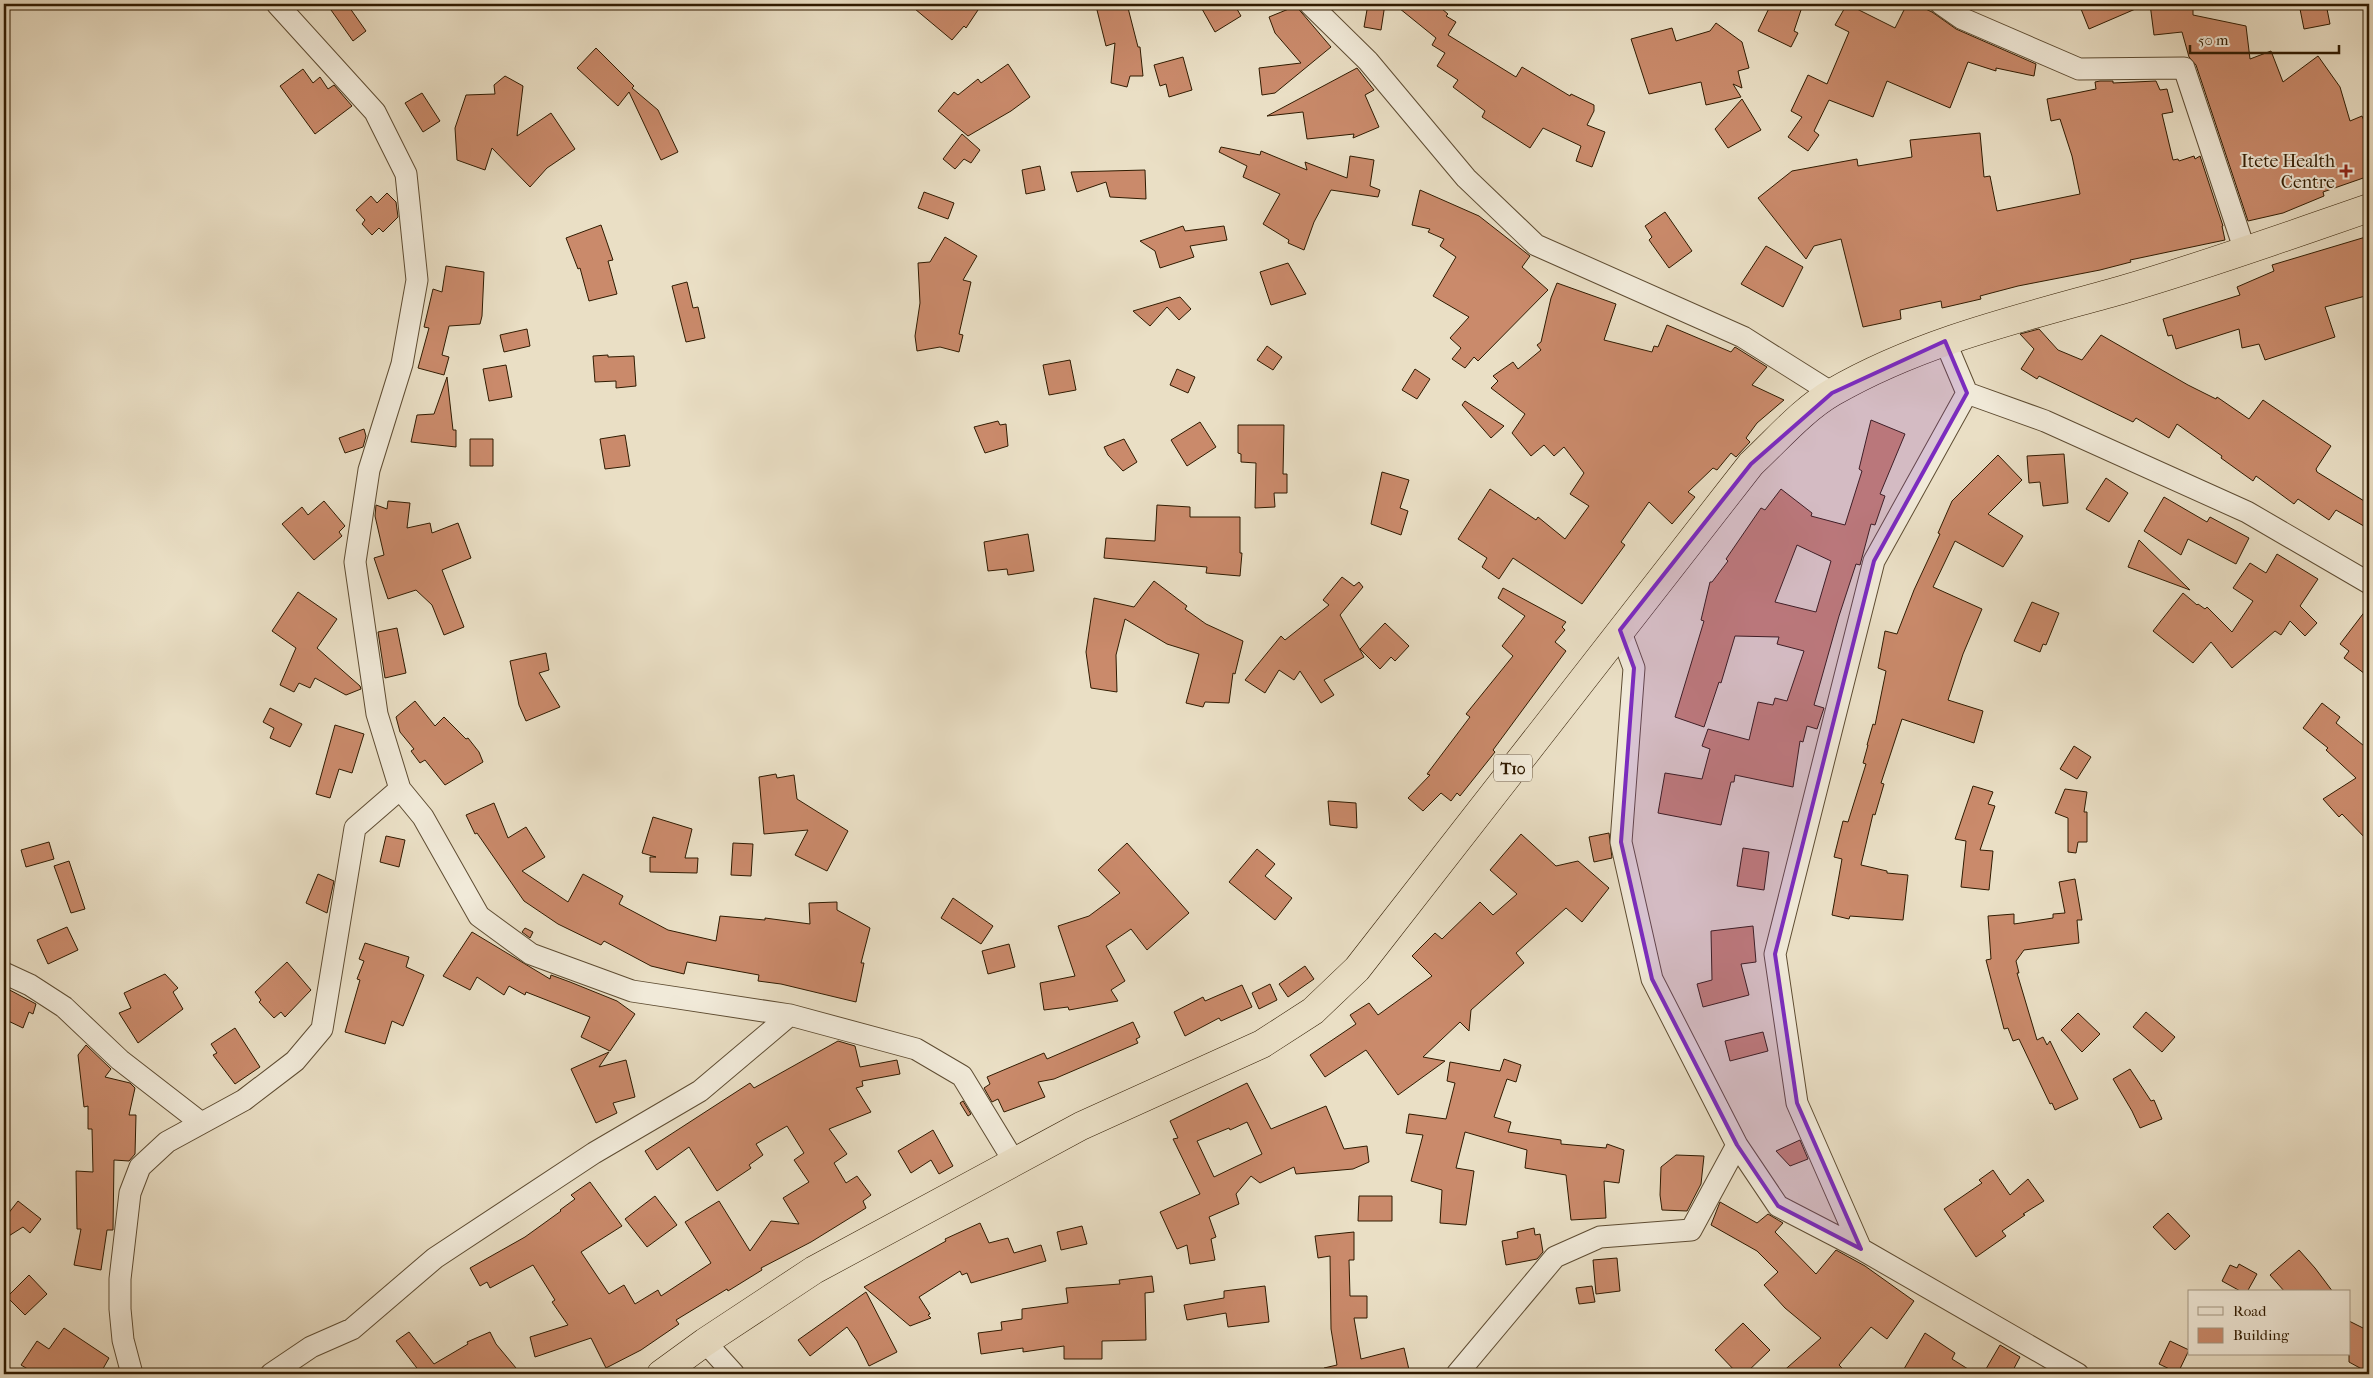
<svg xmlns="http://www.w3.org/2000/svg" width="2373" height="1378" viewBox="0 0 2373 1378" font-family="'IM FELL French Canon',serif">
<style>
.building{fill:#ca8a6b;stroke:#301b01;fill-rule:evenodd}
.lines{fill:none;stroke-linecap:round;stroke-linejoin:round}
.minor-casing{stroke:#5e4c32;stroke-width:23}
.trunk-casing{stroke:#301b01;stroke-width:29}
.minor{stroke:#f1ead9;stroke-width:21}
.trunk{stroke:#eadfc5;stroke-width:28}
.marked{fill:#7b2cbf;fill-opacity:0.2;stroke:#7b2cbf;stroke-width:4;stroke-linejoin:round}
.poi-dot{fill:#8f2418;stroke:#f1ead9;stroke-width:2}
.labels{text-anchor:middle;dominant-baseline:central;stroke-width:4;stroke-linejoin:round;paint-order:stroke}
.shield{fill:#f1ead9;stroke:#6a5942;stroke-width:1}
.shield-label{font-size:16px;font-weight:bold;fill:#301b01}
.poi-label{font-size:18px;fill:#301b01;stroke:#f1ead9;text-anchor:end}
</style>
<rect width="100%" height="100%" fill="#eadfc5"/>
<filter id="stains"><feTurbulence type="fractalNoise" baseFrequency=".004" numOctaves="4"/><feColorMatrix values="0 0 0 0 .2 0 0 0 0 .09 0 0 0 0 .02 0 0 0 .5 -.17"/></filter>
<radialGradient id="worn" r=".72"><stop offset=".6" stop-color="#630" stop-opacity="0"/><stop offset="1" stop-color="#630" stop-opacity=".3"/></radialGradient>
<path class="building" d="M339 4H347L366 31 353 41 331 10Z
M909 4H982L966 28 964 26 952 40Z
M1106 4H1127L1138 47H1140L1143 76H1130L1127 87 1111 83 1115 43 1106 46 1096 6Z
M1211 4H1234L1241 16 1215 32 1202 9Z
M1368 4H1385L1381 30 1364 27Z
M1394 4H1436L1448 14 1446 16 1456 22 1448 35 1516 77 1522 67 1570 96 1571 94 1594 105V111L1587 125 1605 132 1592 167 1576 161 1581 146 1543 128 1530 148 1482 117 1485 111 1453 87 1458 80 1437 66 1445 53 1432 45 1436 38Z
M1771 4H1803L1794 31 1798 33 1791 47 1758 31Z
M1847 4 1895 28 1907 4H1915L1932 12 1956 29 2036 64 2034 76 1996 68V71L1968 62 1950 108 1887 81 1873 117 1829 100 1814 131 1819 135 1808 151 1788 137 1802 117 1791 111 1808 75 1827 84 1849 32 1835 25Z
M2079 4H2147L2089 29Z
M2150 4H2193V15L2246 26 2250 59 2271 51 2283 82 2318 56 2340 87 2350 121 2362 116 2369 133V176L2323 192 2324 196 2283 213 2248 221 2196 65 2189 57 2182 32 2154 35Z
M2299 4H2326L2330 24 2304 29Z
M1296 6 1331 47 1275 93 1262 95 1259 68 1301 63 1275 33 1269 17Z
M1716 23 1742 42 1749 68 1738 71 1742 88 1733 84 1741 97 1706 105 1701 82 1649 94 1631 39 1672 28 1676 41 1710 31Z
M596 48 634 86 632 88 658 110 678 152 661 160 629 92 618 106 577 68Z
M1183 57 1192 90 1169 97 1166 84 1160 86 1154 65Z
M1008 64 1030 97 1011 111 968 136 938 111 954 92 958 95 978 79 981 83Z
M1357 68 1374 90 1365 95 1379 127 1353 138 1354 134 1307 139 1303 112 1267 116Z
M303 69 313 83 320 77 328 89 334 85 352 106 315 134 280 86Z
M505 76 523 86 517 136 551 113 575 149 547 168 530 187 492 148 485 170 457 160 455 128 466 95 495 94 494 85Z
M2100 81H2113V83L2156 81 2160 90 2167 89 2173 112 2162 114 2173 160 2178 159 2179 161 2194 156 2195 159 2200 156 2223 226H2222L2225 240 2130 260 2131 262 2100 270 2018 286 1980 296 1981 299 1942 308 1941 301 1900 310 1901 319 1863 327 1841 239 1814 246 1806 259 1758 198 1792 171 1857 159 1858 166 1912 157 1910 140 1980 133 1984 177 1990 176 1997 211 2080 194 2072 156 2060 119 2051 121 2047 99 2096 89 2095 82Z
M422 93 440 121 423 132 405 103Z
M1742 99 1761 130 1728 148 1715 129Z
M962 134 980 150 971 163 964 159 955 169 943 159Z
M1221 147 1260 155 1261 151 1307 170 1305 162 1347 178 1350 156 1374 160 1370 186 1380 190 1378 197 1331 190 1314 222 1304 250 1288 243 1289 240 1263 224 1280 194 1243 177 1247 166 1219 152Z
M1040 166 1045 190 1026 194 1022 170Z
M1145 170 1146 199 1110 197 1106 182 1077 192 1071 172Z
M1420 190 1479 216 1530 256 1522 267 1548 290 1478 361 1474 357 1465 368 1452 359 1461 348 1450 338 1469 317 1433 296 1456 257 1440 246 1444 239 1428 232 1430 229 1412 225Z
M924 192 954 203 948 219 918 208Z
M387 193 396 202 398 217 383 232 379 228 372 235 362 224 365 220 356 210 371 196 377 203Z
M1665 212 1692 251 1669 268 1649 240 1652 237 1645 226Z
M601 225 613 260 608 261 617 294 589 301 580 268 578 269 566 238Z
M1183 226 1185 231 1224 226 1227 240 1190 246 1194 257 1160 268 1155 251 1140 241Z
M2369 236V295L2325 307 2335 337 2265 360 2259 344 2242 348 2239 329 2176 349 2172 335 2168 336 2163 319 2240 295 2237 287 2274 271 2272 265Z
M945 237 977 256 963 280 971 282 959 334 963 335 959 352 940 347 917 351 915 336 920 303 918 263 930 262Z
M1766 246 1803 267 1783 307 1741 284Z
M1288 263 1306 294 1271 305 1260 272Z
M446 266 484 272 482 316 480 324 449 326 442 355 449 357 444 375 418 368 429 328 424 327 433 289 442 292Z
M687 282 693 308 698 307 705 338 686 342 672 286Z
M1557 283 1616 304 1604 340 1652 352 1654 346 1658 347 1667 325 1731 352 1735 347 1767 367 1752 385 1784 400 1757 423 1746 438 1750 442 1736 457 1731 453 1717 470 1713 468 1688 492 1695 497 1672 524 1649 502 1621 542 1625 545 1582 604 1513 558 1499 579 1482 567 1487 558 1458 539 1490 489 1536 520 1538 517 1565 539 1589 506 1570 494 1584 473 1564 447 1554 456 1544 445 1531 456 1512 433 1525 414 1491 388 1498 381 1493 376 1513 362 1518 369 1541 350 1537 345 1541 342 1551 298Z
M1180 297 1191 309 1179 320 1167 307 1150 326 1133 311Z
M527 329 530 346 504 352 500 335Z
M2039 329 2058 350 2082 360 2101 335 2188 385 2216 399 2217 397 2249 419 2263 400 2331 446 2316 469 2317 472 2369 504V529L2336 510 2329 520 2298 499 2294 504 2256 476 2253 481 2221 458 2222 456 2177 424 2169 438 2136 418 2133 422 2039 376 2037 379 2021 369 2034 349 2020 334Z
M1267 346 1282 357 1273 370 1257 360Z
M608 355V357L634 356 636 386 616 388V381L595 382 593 356Z
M1070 360 1076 390 1049 395 1043 365Z
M506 365 512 397 489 401 483 369Z
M1177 369 1195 377 1188 393 1170 385Z
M1415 369 1430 379 1417 399 1402 390Z
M447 377 453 430H456V447L411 442 417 415 434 414Z
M1465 401 1504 426 1491 438 1462 405Z
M1871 420 1905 434 1880 494 1885 496 1875 525 1871 524 1860 565 1856 564 1839 616 1814 705 1824 708 1817 729 1807 726 1803 742 1800 741 1793 787 1735 775 1734 782H1731L1721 825 1658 813 1665 773 1702 779 1710 749 1702 746 1708 729 1749 740 1758 702 1773 705 1775 698 1787 701 1804 651 1777 644 1779 637 1735 636 1721 683 1719 682 1704 727 1675 717 1704 621 1701 620 1710 582H1712L1728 561 1726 559 1761 508 1765 510 1781 489 1812 513 1811 516 1845 525 1862 471 1859 469ZM1797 545 1831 561 1816 612 1775 602Z
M998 421 1000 425 1006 424 1008 446 985 453 974 427Z
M1200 422 1216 447 1187 466 1171 440Z
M1238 425H1284L1283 474H1287V493H1274L1275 507 1255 508 1256 463 1241 462V454L1238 453Z
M364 429 366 436 363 447 345 453 339 438Z
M625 435 630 466 605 469 600 439Z
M470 439H493V466H470Z
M1124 439 1137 462 1123 471 1108 455 1104 447Z
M2064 454 2068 503 2043 506 2040 482 2029 483 2027 456Z
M1998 455 2022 480 1988 514 2023 536 2003 567 1955 541 1933 587 1982 609 1963 654 1948 700 1983 711 1974 743 1902 719 1881 783 1884 784 1875 815 1873 814 1861 865 1887 871V873L1908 875 1903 920 1850 916 1849 919 1832 915 1842 859 1834 857 1843 821 1848 822 1866 764 1863 763 1868 745H1867L1873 724 1875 725 1886 671 1878 668 1885 631 1897 634 1914 590 1940 534 1938 533 1952 501Z
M1382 472 1409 480 1400 508 1408 511 1401 535 1371 524Z
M2106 478 2128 493 2109 522 2086 509Z
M2164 497 2207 522 2210 517 2249 538 2236 564 2188 539 2181 555 2144 531Z
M324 501 345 526 339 532 342 536 314 560 282 524 302 507 308 515Z
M388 501 410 503 407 528 430 523 432 533 458 523 471 558 442 570 464 627 444 635 432 605 416 590 388 599 374 558 384 555 375 516 376 505 387 509Z
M1157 505 1190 507V517H1240V553H1242L1240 576 1206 573 1207 567 1104 558 1106 538 1155 541Z
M1028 534 1034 571 1008 575 1007 569 988 571 984 542Z
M2139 540 2190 590 2128 567Z
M2277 554 2318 579 2300 606 2317 623 2305 636 2290 621 2281 635 2275 631 2232 668 2211 642 2193 663 2153 631 2183 593 2197 605 2198 604 2205 609 2207 607 2232 632 2253 601 2233 588 2250 563 2266 573Z
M1342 577 1354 586 1359 582 1363 587 1340 615 1364 657 1324 680 1334 695 1321 703 1300 671 1294 680 1279 670 1265 693 1245 680 1281 636 1285 640 1329 605 1323 600Z
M1154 581 1187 606 1185 609 1206 624 1243 641 1235 674 1233 673 1229 703 1205 702 1203 707 1186 703 1199 654 1167 644 1125 619 1116 655 1117 692 1091 688 1086 652 1094 598 1134 607Z
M1503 588 1566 622 1562 627 1565 630 1555 642 1566 651 1493 750 1495 752 1460 796 1457 793 1451 801 1441 793 1423 811 1408 798 1430 775 1427 774 1470 717 1466 714 1513 656 1502 646 1525 616 1498 598Z
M298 592 337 619 317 648 360 686 361 689 346 695 315 678 310 688 299 683 294 692 280 685 296 648 272 631Z
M2032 602 2059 613 2046 645 2043 644 2040 652 2014 641Z
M2369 606V677L2344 658 2349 651 2340 644Z
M1385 623 1409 646 1395 661 1391 657 1380 669 1360 649Z
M397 628 406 673 385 678 378 632Z
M546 653 549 670 539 673 560 707 526 721 519 705 510 661Z
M415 701 435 726 444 717 466 739 468 738 479 752 483 762 445 785 425 760 420 763 411 751 414 749 400 732 396 717Z
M2322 703 2340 717 2336 723 2369 750V842L2342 814 2339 817 2323 799 2356 778 2326 750 2328 748 2303 728Z
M270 708 302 724 290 747 270 738 274 728 263 722Z
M335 725 364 734 352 773 339 769 330 798 316 794Z
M2074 746 2091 757 2077 779 2060 769Z
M776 774 777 778 794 775 797 799 848 831 827 871 795 855 808 830 764 834 759 777Z
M1973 786 1993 792 1988 804 1995 806 1980 850 1993 851 1989 890 1961 887 1966 841 1955 839Z
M2065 789 2087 792 2084 812H2087V842H2078L2076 853 2068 852V818L2055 813Z
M1328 801 1356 803 1357 828 1330 825Z
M494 803 508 838 526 827 545 857 522 871 568 902 583 874 623 896 619 904 668 930 716 941 720 916 765 920V918L810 924 809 903 837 902V910L870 928 861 963H864L856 1002 781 984 758 981 759 975 687 962 684 974 651 966 604 941 601 945 558 924 524 901 477 833 475 834 466 815Z
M653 817 692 829 685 858H698L697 873 650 872V857H656L642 853Z
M1609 833 1612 858 1594 862 1589 837Z
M1521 834 1556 866 1578 861 1609 888 1582 922 1566 908 1516 953 1524 963 1471 1010 1469 1031 1460 1022 1423 1057 1445 1061 1398 1095 1366 1050 1325 1077 1310 1055 1356 1024 1350 1015 1369 1003 1378 1015 1432 976 1412 956 1435 933 1442 939 1480 902 1493 915 1517 894 1490 870Z
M386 836 405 840 399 867 380 862Z
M49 842 54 859 26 867 21 850Z
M733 843 753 844 751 876 731 875Z
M1127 843 1189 913 1147 950 1131 929 1106 946 1125 981 1111 990 1118 1001 1069 1010 1068 1007 1044 1010 1040 983 1075 976 1058 926 1089 916 1120 893 1098 870Z
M1743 848 1769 852 1764 890 1737 886Z
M1257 849 1275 864 1265 876 1292 898 1275 920 1229 882Z
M69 861 85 909 71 913 54 866Z
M318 874 334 881 327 913 306 903Z
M2075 879 2082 920H2077L2079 943 2024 950 2016 961 2019 973H2017L2037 1040 2043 1037 2047 1045 2050 1041 2078 1099 2055 1110 2052 1103 2050 1104 2019 1039 2013 1041 2008 1028 2004 1029 1986 960 1991 959 1988 916 2014 914V924L2053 918V914L2065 913 2059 882Z
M953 898 993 926 981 944 941 918Z
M1753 926 1756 962 1741 964 1749 995 1703 1007 1697 984 1712 980 1711 931Z
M67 927 78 950 48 964 37 940Z
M525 928 533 932 530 938 522 932Z
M472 932 550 979 551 975 570 982 617 1001 635 1014 610 1051 581 1037 590 1017 526 992 525 995 509 986 504 995 477 977 470 990 443 976Z
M365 943 409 957 406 967 424 975 403 1026 392 1021 385 1044 345 1032 360 980 357 979 364 961 359 959Z
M1009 944 1015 967 988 974 982 951Z
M287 962 311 990 285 1017 281 1012 274 1018 259 1002 261 1000 255 992Z
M1305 966 1314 979 1288 997 1279 984Z
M165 974 178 988 173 992 183 1009 138 1043 119 1013 131 1008 124 993Z
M1270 984 1277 1000 1259 1009 1252 993Z
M1242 985 1252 1007 1221 1021 1219 1018 1185 1036 1174 1012 1203 997 1205 1001Z
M4 987 36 1004 33 1014 29 1012 23 1028 4 1019Z
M2146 1012 2175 1037 2162 1052 2133 1027Z
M2078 1013 2100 1034 2082 1052 2061 1030Z
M1133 1022 1140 1037 1136 1039 1138 1043 1054 1079 1038 1082 1045 1097 1004 1112 998 1099 992 1102 984 1088 990 1084 987 1077 1044 1053 1047 1059Z
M235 1028 260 1067 235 1084 213 1055 217 1053 211 1044Z
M1763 1032 1768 1051 1730 1061 1725 1041Z
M838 1041 855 1046 860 1067 897 1060 900 1074 862 1081 863 1086 856 1088 871 1112 829 1129 847 1154 834 1163 846 1183 857 1176 871 1195 863 1201 866 1208 811 1242 761 1268 762 1270 728 1291 727 1289 676 1320 679 1324 641 1350 606 1368 591 1338 535 1357 530 1337 568 1325 552 1302 555 1300 533 1265 490 1288 487 1282 480 1286 470 1268 525 1237 561 1211 560 1210 575 1199 571 1195 590 1182 622 1226 581 1252 609 1294 624 1285 635 1304 658 1290 661 1296 711 1263 685 1222 719 1201 750 1251 771 1221 799 1224 783 1198 809 1182 794 1160 804 1153 787 1126 756 1144 763 1155 749 1165 751 1168 717 1191 689 1147 657 1170 645 1151 750 1083 754 1088Z
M86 1045 111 1069 105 1077 130 1083 135 1088 129 1115H136L135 1154 129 1161 114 1160 113 1230H107L101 1270 74 1265 81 1229H77L76 1171 93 1172 92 1129H88V1106L84 1107 78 1055Z
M609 1052 599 1067 626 1060 635 1097 613 1103 617 1113 596 1123 571 1069Z
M1504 1059 1521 1065 1516 1082 1507 1079 1494 1117 1511 1122 1508 1132 1561 1140V1144L1606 1148 1607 1144 1624 1150 1619 1183 1604 1181 1606 1218 1571 1220 1566 1175 1525 1168 1527 1150 1465 1132 1456 1168 1474 1171 1466 1225 1440 1223 1442 1190 1411 1181 1423 1135 1406 1133 1409 1114 1446 1119 1455 1083 1447 1081 1450 1062 1500 1071Z
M2130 1069 2151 1101 2154 1100 2162 1119 2140 1128 2132 1111 2113 1079Z
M1247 1083 1271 1129 1326 1106 1344 1149 1367 1146 1369 1162 1353 1169 1296 1174 1294 1167 1260 1183 1251 1176 1236 1194 1239 1204 1209 1217 1216 1237 1211 1239 1215 1260 1190 1264 1187 1245 1177 1249 1160 1212 1200 1194 1173 1139 1178 1138 1170 1121ZM1247 1122 1262 1154 1214 1177 1197 1141 1229 1128 1230 1130Z
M963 1101 971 1114 968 1116 960 1103Z
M933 1130 953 1166 939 1174 931 1160 911 1173 898 1151Z
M1800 1140 1808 1159 1790 1166 1776 1151Z
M1676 1155 1704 1156 1701 1184 1687 1211 1662 1210 1660 1195 1661 1167Z
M1993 1170 2010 1195 2028 1179 2044 1201 2023 1214 2025 1215 2002 1231 2006 1236 1976 1257 1944 1209 1982 1183 1979 1180Z
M655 1196 677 1225 647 1247 625 1219Z
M1359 1196H1392V1221H1358Z
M18 1201 41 1219 30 1233 23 1227 4 1239V1219Z
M1720 1202 1757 1223 1768 1214 1783 1223 1775 1232 1816 1274 1836 1250 1865 1266 1914 1301 1887 1339 1871 1327 1839 1365 1848 1374H1780L1821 1338 1785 1308 1764 1285 1778 1272 1757 1251 1711 1225Z
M2168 1213 2190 1236 2175 1250 2153 1227Z
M980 1223 989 1243 1008 1238 1014 1253 1041 1245 1046 1261 971 1283 967 1273 962 1275 960 1271 919 1297 930 1314 928 1315 931 1318 910 1326 864 1287 946 1241 945 1239Z
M1082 1226 1087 1244 1061 1250 1057 1232Z
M1534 1228 1535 1235 1540 1234 1543 1252 1537 1259 1506 1265 1502 1241 1518 1238 1517 1232Z
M1354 1232V1260H1349L1350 1296H1367V1318H1354L1361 1359 1404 1348 1410 1374H1325L1324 1368 1337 1365 1331 1329 1330 1256 1318 1258 1315 1236Z
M2299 1250 2315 1268 2333 1292H2285L2270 1275Z
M1617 1258 1620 1291 1596 1294 1593 1260Z
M2239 1264 2257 1274 2247 1292H2242L2222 1281 2230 1265 2237 1268Z
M29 1275 47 1294 25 1315 7 1297Z
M1152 1276 1154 1292 1145 1293 1146 1340 1102 1341V1359H1064V1346L1023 1352V1348L981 1354 978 1333 1002 1330 1001 1322 1022 1319V1309L1068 1303 1066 1288 1120 1284 1119 1280Z
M1265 1286 1269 1322 1228 1327 1226 1313 1187 1320 1184 1305 1224 1298V1291Z
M1592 1286 1595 1302 1579 1304 1576 1288Z
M866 1292 897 1352 869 1366 857 1341 847 1327 810 1356 798 1340Z
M2349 1321 2369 1331V1373L2349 1362Z
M1743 1323 1770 1350 1745 1374H1738L1715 1350Z
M64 1328 109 1358 100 1374H36L21 1365 37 1341 49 1349Z
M409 1332 434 1364 468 1344 467 1342 490 1332 496 1344 521 1374H416L420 1372 396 1341Z
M1925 1333 1955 1353 1952 1359 1976 1374H1901Z
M2170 1341 2189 1350 2178 1373 2159 1364Z
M2000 1345 2020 1357 2011 1374H1983Z"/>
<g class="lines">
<defs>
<path id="minor" d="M277 4 375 112 406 174 417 280 402 364 369 470 355 562 377 714 400 789 423 817 479 916 531 954 632 991 790 1015 916 1049 962 1076 1015 1163
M1310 4 1368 61 1466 178 1536 245 1743 337 1832 393
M1941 4 1961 18 2079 69 2184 68 2245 251
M1945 341 1967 393 2045 421 2247 512 2369 583
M1620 630 1634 668 1621 842 1652 979 1737 1145 1778 1206 1861 1249 2078 1374
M4 973 30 985 64 1007 120 1060 200 1122
M1861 1249 1797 1103 1775 954 1874 561 1967 393
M705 1342 734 1374
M132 1374 123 1340 120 1309V1279L130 1193 140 1167 167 1142 244 1100 295 1061 322 1029 355 828 400 789
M271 1374 311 1347 352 1329 435 1258 594 1153 700 1091 790 1015
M1457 1374 1555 1257 1600 1237 1691 1230 1737 1145"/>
<path id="trunk" d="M661 1374 705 1342 814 1270 1081 1126 1262 1044 1313 1011 1357 969 1751 464C1777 440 1802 410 1833 392 1923 340 2026 317 2125 289 2207 265 2288 236 2369 208"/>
</defs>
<use href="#minor" class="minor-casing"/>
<use href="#trunk" class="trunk-casing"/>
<use href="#minor" class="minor"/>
<use href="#trunk" class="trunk"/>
</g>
<path class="marked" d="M1945 341 1967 393 1874 561 1775 954 1797 1103 1861 1249 1778 1206 1737 1145 1652 979 1621 842 1634 668 1620 630 1751 464 1832 393Z"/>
<path class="poi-dot" d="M2343.5 163.5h5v5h5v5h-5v5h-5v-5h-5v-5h5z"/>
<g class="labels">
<rect class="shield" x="1494" y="754.5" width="38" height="27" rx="4"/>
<g class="shield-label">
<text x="1513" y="768">T10</text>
</g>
<g class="poi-label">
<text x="2335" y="161">Itete Health<tspan x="2335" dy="21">Centre</tspan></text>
</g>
</g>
<rect width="2373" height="1378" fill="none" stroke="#eadfc5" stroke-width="20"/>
<rect x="5" y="5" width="2363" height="1368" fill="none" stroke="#301b01" stroke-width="2.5"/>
<rect x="10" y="10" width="2353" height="1358" fill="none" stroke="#301b01"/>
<rect x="2188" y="1290" width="162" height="65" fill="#f1ead9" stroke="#a49783"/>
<rect x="2198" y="1307" width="25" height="8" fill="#f1ead9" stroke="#a49783"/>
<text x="2233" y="1316" font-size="15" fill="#301b01">Road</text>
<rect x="2198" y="1328" width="25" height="15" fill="#ca8a6b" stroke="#a49783"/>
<text x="2233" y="1340" font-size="15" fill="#301b01">Building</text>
<path d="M2190 45v8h149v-8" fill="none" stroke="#301b01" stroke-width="2.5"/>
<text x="2198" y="45" font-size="15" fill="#301b01" stroke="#f1ead9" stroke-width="4" paint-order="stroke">50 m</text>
<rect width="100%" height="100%" filter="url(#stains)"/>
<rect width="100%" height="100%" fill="url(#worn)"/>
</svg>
